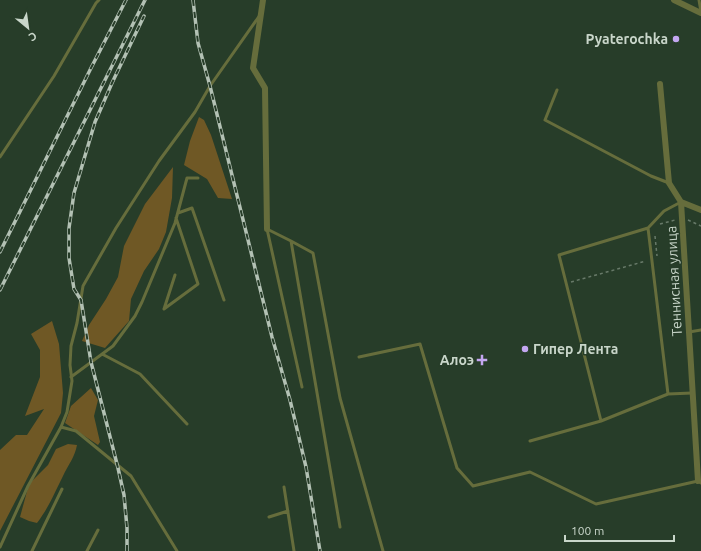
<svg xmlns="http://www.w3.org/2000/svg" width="701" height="551" viewBox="0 0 701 551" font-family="Ubuntu,sans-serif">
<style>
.green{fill:#6f5825}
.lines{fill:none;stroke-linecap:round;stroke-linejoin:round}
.path{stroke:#687a69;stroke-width:1.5;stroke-dasharray:3 3;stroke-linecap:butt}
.service{stroke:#666d3c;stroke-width:3}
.minor{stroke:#666d3c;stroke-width:6}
.rail-casing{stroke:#b3c1b4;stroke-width:3.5}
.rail{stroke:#273d29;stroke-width:2;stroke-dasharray:6;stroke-linecap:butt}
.poi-dot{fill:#c4a7f1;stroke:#273d29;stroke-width:1.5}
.labels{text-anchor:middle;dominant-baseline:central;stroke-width:3;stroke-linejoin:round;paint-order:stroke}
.poi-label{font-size:14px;font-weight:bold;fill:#c9d6ca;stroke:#273d29;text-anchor:end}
.street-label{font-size:14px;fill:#c9d6ca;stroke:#273d29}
</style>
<rect width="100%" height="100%" fill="#273d29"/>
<path class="green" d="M199 117 204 120 211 135 232 199 218 198 207 179 184 165 190 141Z
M173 167 172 198 166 232 159 249 144 271 131 299 129 321 105 348 82 341 89 325 106 299 118 277 124 246 145 204Z
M52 321 59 344 63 393 61 413 0 531V450L16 435H27L44 409 25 416 40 377V350L31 334Z
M91 388 98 400 94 416 100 442 98 445 65 423 71 406Z
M68 444 77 445C75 457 68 465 63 476 54 494 49 507 37 523L29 521 20 517 29 484 48 465 56 449Z"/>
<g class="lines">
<path class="path" d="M688 220 701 226
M660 224 675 220
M655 236 657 256
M571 282 646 261"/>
<path class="service" d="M699 0 701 12
M557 90 545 120 651 176 669 183
M0 157 54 76 96 3 99 0
M178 213 192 208 224 300
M267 229 291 241 340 527
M267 229 302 387
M291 241 313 253 340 398 383 551
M164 309 198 284 176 218
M164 309 175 275
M689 332 701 330
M102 354 140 374 187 424
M359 357 420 344 457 468 473 486 530 472 596 504 698 481 701 483
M71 377 113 346 135 316 142 302 175 223 187 178H198
M668 394 648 228 664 211 681 202
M601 421 559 255 648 228
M61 427 76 431 131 476 177 551
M530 441 601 421 668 394 692 393
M284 487 294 551
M269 517 288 511
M0 547 28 486 61 427 67 412 72 381 70 365 71 346 77 323 83 286 116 228 159 161 195 112 210 86 260 15
M32 551 62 489
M87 551 98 530"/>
<path class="minor" d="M263 0 253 68 265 88 267 229
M674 0 701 13
M660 84 669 183 681 202 689 332 698 481
M681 202 701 210"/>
<defs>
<path id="rail" d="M193 0 198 43 210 86 272 337 290 400 306 467 320 551
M0 252 91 68 126 0
M0 290 145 0
M127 551V528L124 495 118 468 91 362 81 300 74 289 69 258V228L74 193 95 122 112 83 144 16"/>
</defs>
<use href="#rail" class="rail-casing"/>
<use href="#rail" class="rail"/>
</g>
<g class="poi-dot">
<circle cx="676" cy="39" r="4"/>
<circle cx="525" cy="349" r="4"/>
<path d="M480 354h4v4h4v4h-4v4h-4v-4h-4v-4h4z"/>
</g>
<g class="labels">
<g class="poi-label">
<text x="668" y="39">Pyaterochka</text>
<text x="533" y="349" text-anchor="start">Гипер Лента</text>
<text x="474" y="360">Алоэ</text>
</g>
<g class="street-label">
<text transform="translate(674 281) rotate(-93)">Теннисная улица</text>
</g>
</g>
<g transform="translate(28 28) rotate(151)" stroke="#273d29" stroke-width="3" paint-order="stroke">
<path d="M0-3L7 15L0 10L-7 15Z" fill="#c9d6ca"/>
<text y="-6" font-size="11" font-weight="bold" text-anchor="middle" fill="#c9d6ca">С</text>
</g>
<path d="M565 535v6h109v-6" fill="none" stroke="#c9d6ca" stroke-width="2"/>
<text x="571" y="535" font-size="12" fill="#c9d6ca" stroke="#273d29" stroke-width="3" paint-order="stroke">100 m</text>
</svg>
